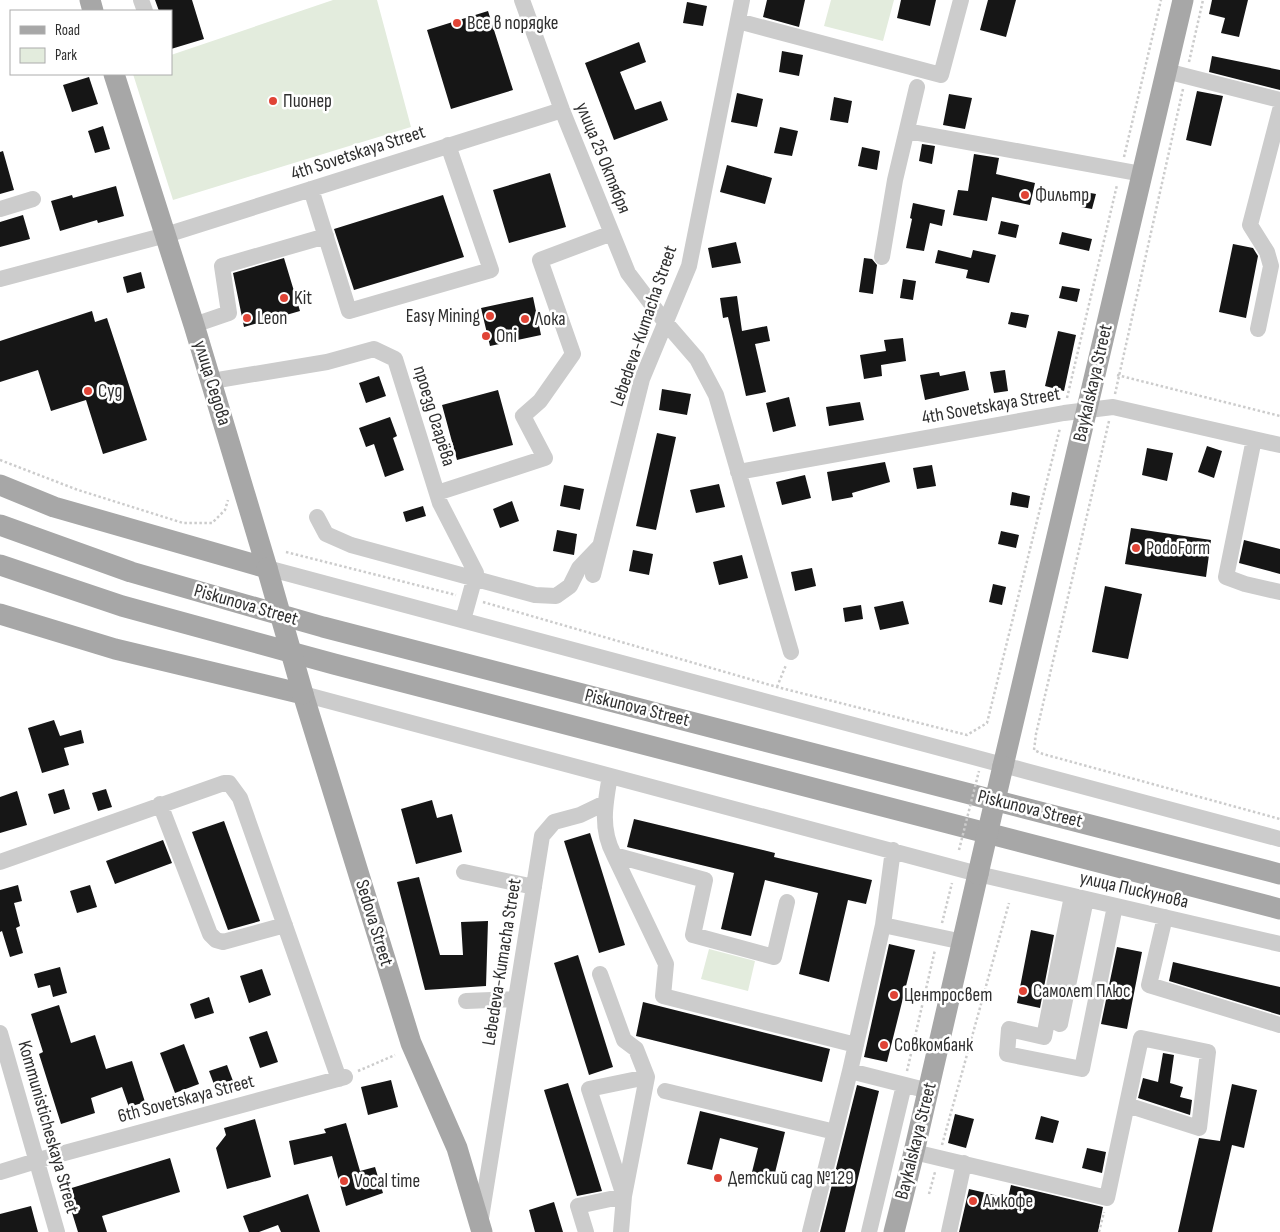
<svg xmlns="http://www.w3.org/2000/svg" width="1280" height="1232" viewBox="0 0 1280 1232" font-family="'Sofia Sans Condensed',sans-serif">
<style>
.green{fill:#e3ecdd}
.building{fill:#161616}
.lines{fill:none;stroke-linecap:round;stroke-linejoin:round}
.path{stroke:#ccc;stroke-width:2.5;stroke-dasharray:2.5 2.5;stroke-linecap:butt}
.minor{stroke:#ccc;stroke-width:16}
.major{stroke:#a7a7a7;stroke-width:21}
.path-bridge{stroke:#ccc;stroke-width:2.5;stroke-dasharray:2.5 2.5;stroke-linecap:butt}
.major-bridge{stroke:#a7a7a7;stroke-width:21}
.poi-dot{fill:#e04436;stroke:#fff;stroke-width:2}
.labels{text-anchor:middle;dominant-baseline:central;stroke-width:5;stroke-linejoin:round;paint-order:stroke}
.poi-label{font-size:19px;fill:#2f2f2f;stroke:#fff;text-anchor:start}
.street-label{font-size:19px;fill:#2f2f2f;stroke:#fff}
</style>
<rect width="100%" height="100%" fill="#fff"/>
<path class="green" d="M333 0H377L411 127 173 200 133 74H171V55Z
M831 0H894L883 41 824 26Z
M709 949 755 961 748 991 701 979Z"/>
<path class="building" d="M155 0H192L204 39 171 49V11H159Z
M767 0H805L799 27 763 17Z
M901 0H936L930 26 897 18Z
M988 0H1016L1006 37 980 30Z
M1212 0H1248L1239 37 1221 33 1225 18 1209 14Z
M687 2 707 6 703 26 683 23Z
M488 11 513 90 451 109 427 30Z
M639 42 646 62 620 72 635 110 661 101 668 120 614 140 585 63Z
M782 51 803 55 799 76 779 72Z
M1212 56 1280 70V90L1209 72Z
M89 77 98 104 72 112 63 85Z
M1197 91 1223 96 1211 146 1186 140Z
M737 93 763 99 757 127 731 122Z
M949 94 972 98 965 129 943 125Z
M834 97 852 101 848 123 830 120Z
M103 126 110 149 95 153 88 131Z
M780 127 798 131 792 156 774 153Z
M922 144 935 146 932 164 919 161Z
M862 147 880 151 877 170 858 166Z
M3 151 14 190 0 194V152Z
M974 154 999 158 996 174 1035 183 1030 205 992 197 987 221 953 215 958 190 968 191Z
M727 165 772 178 765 204 720 192Z
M550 173 566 227 509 243 493 190Z
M116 186 124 216 98 223 97 220 60 231 51 201 72 195 73 198Z
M1085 192 1096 194 1092 209 1081 207Z
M443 195 464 257 354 290 334 229Z
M913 203 945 210 942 226 930 223 924 251 906 248 912 219 910 218Z
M23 215 30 239 0 247V222Z
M1001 221 1019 225 1016 238 998 234Z
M1062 232 1092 239 1089 251 1059 244Z
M736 242 741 263 712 268 708 248Z
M1233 244 1253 248 1258 256 1246 318 1219 312Z
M938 250 971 258 973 250 996 255 989 283 966 278 968 270 935 263Z
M284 258 300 311 244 327 233 273Z
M864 258 872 259 877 265 873 294 859 292Z
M141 272 145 288 127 293 123 277Z
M903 279 916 281 913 300 900 298Z
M1062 286 1080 289 1077 302 1059 298Z
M737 296 742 331 767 326 770 341 755 344 766 392 746 396 728 317 723 318 720 298Z
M533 297 541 335 490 346 481 308Z
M92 311 95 322 107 318 147 440 103 454 86 400 51 411 38 370 0 382V341Z
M1011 312 1029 315 1026 328 1008 324Z
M1058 331 1076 335 1064 391 1045 386Z
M903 338 906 361 881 365 882 376 864 379 860 355 886 351 884 340Z
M1005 370 1008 391 994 393 990 372Z
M965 371 969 390 925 400 920 375 939 372 940 376Z
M379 376 386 396 366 403 359 383Z
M662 389 691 394 687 415 659 410Z
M498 390 513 445 457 460 442 405Z
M789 397 796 426 773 432 766 403Z
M860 402 864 420 829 426 826 407Z
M390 417 397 436 393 438 404 470 385 477 374 444 366 447 359 428Z
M657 433 676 437 656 530 636 526Z
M1207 446 1222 451 1214 478 1198 472Z
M1147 448 1173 453 1167 481 1142 475Z
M885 462 890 482 852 493 853 497 832 501 827 472Z
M932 465 936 486 917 489 913 468Z
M805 475 811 498 782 505 776 482Z
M719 484 725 507 696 513 690 490Z
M564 485 584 489 580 510 560 506Z
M1012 492 1030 496 1028 508 1010 505Z
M512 501 519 521 500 528 493 509Z
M423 506 426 516 406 522 403 512Z
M1131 528 1211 540 1206 577 1125 564Z
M557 530 577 534 574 555 553 551Z
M1001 531 1019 535 1016 548 998 544Z
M1244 540 1280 549V574L1239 563Z
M633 550 653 554 649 575 629 571Z
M742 555 748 578 719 585 713 562Z
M812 568 816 586 795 591 791 572Z
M993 584 1006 587 1002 605 989 602Z
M1105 586 1142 594 1128 659 1092 652Z
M903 601 909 624 880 630 874 607Z
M861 605 863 619 845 622 843 608Z
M54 720 60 736 81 730 84 743 64 748 69 765 42 773 28 728Z
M64 789 70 809 54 814 48 794Z
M106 789 112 807 98 811 92 793Z
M17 791 27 825 0 833V797Z
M432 800 437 818 452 814 462 852 416 864 401 809Z
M634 819 775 853 774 857 872 880 866 904 848 900 829 982 799 974 818 893 765 880 751 936 721 929 734 873 627 847Z
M224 821 260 921 228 930 192 832Z
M590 833 625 945 599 953 564 841Z
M163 840 172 863 115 884 106 861Z
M419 877 440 955H463L461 922 488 921 486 986 425 990 397 882Z
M18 885 22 901 14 903 20 926 16 928 23 953 10 957 2 931 0 932V890Z
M90 885 97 907 77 913 70 891Z
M1031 930 1054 935 1040 1008 1017 1003Z
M889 944 915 950 887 1062 864 1057Z
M1117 947 1142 952 1127 1029 1101 1024Z
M578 955 613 1067 589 1075 554 963Z
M1173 962 1280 987V1015L1169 981Z
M60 967 67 993 53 997 50 985 38 988 34 974Z
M262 969 271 995 249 1003 240 976Z
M209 997 214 1013 195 1019 190 1004Z
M643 1002 830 1049 822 1082 636 1036Z
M59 1005 71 1043 95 1035 106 1069 132 1061 145 1102 129 1107 122 1087 91 1098 95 1113 61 1124 39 1054 43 1052 31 1014Z
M267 1031 278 1062 260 1068 249 1037Z
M184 1044 199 1084 175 1093 160 1053Z
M1163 1053 1174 1055 1170 1083 1183 1087 1180 1097 1192 1100 1190 1115 1138 1098 1143 1078 1158 1082Z
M227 1065 233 1081 215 1087 209 1071Z
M391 1080 398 1107 368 1115 361 1087Z
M568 1083 602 1191 577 1196 544 1090Z
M1232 1084 1257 1090 1244 1148 1232 1145 1212 1232H1178L1199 1138 1220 1141Z
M857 1085 879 1091 845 1232H820Z
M700 1111 785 1132 772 1185 750 1180 758 1148 720 1138 712 1170 687 1164Z
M955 1114 974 1119 966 1148 948 1143Z
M1041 1116 1059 1121 1053 1143 1035 1139Z
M255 1119 271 1177 227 1189 216 1148 226 1135 224 1128Z
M346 1123 360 1171 375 1167 383 1193 346 1206 332 1156 294 1165 289 1141 326 1133 324 1129Z
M1087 1148 1106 1152 1102 1173 1082 1168Z
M170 1158 180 1192 102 1216 107 1232H78L65 1190Z
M1011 1185 1103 1207 1098 1232H959L969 1189 1008 1198Z
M308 1194 320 1232H281L278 1225 259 1232H249L243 1216Z
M554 1202 563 1232H535L529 1210Z
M31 1206 38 1232H0V1214Z"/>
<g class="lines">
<path class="path" d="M1189 62 1203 0
M1124 157 1161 0
M1117 375 1280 416
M1115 394 1183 89
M1067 398 1117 185
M1109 421 1036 734 1034 750 1043 754 1280 819
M0 460 78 490 183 523H212L225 510 228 500
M286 552 456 595
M483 602 777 687 967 735 987 723 1060 428
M777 687 786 665
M942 923 952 883
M358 1071 395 1055
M907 1071 935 950
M942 1145 1009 903
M929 1194 935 1172
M1099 1232 1104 1212"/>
<path class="minor" d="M141 0 145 11
M522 0 562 110 628 273 665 322 697 359 716 395 791 652
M738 21 941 75 961 0
M1166 71 1280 100
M907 131 1142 174
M311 189 349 311 491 270 448 145
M0 209 33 199
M882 257 895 180 917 87
M0 279 166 235 562 110
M194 325 229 313 222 266 326 236
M1258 329 1271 266 1267 252 1250 225 1280 110
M212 381 327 362 374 349 395 359 440 503 476 573 463 620
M1254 439 1226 577 1245 584 1280 592
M738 472 1064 413 1113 407 1280 445
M437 493 545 458 523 416 540 401 573 354 540 260 612 233
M317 517 326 534 351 545 535 595 556 596 570 586 579 568 600 546
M267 568 1280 839
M593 575 642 379 689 266 742 0
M303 694 978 874 1280 944
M610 776C605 804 600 829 614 855L705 880 693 935 774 957 787 902
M160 804 210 934 216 940 223 942 285 925
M893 850 883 925 963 942
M614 855 666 964 663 996 856 1045
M0 862 224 783H229L240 798 339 1079
M464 872 534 887
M1072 896 1044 1037 1009 1029 1007 1054 1082 1069 1115 906
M1165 917 1149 985 1280 1025
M600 974 624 1040 636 1049 647 1077
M466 1001 516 999
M1048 1018 1060 1024 1086 899
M0 1033 57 1232
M850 1071 883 925
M647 1077 624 1196 589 1089Z
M665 1091 835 1132
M914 1152 1107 1198 1141 1038 1208 1052 1199 1128 1127 1105
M0 1172 46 1158 345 1077
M481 1218 542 836 554 822 580 815 605 803
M586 1232 578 1206 624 1196 621 1232
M810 1232 850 1071 929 1091
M869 1232 904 1085
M949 1232 964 1163"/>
<path class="major" d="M90 0 93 11
M114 74 194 325 267 568
M0 485 54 507 267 568
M0 525 131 572 323 627 1280 874
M0 565 122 606 334 664 1280 909
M0 614 115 649 303 694 411 1043 457 1148 482 1232
M1003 766 1183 0
M894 1232 914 1152 978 874"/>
<path class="path-bridge" d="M959 850 979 771"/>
<path class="major-bridge" d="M267 568 303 694
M978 874 1003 766"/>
</g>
<g class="poi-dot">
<circle cx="457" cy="23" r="5"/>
<circle cx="273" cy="101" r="5"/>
<circle cx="1025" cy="195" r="5"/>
<circle cx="284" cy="298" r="5"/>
<circle cx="490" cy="316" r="5"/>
<circle cx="247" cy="318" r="5"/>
<circle cx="525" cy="319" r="5"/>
<circle cx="486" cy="336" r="5"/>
<circle cx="88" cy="391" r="5"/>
<circle cx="1136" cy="548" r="5"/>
<circle cx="1023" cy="991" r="5"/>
<circle cx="894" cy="995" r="5"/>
<circle cx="884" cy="1045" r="5"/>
<circle cx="718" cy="1178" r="5"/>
<circle cx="344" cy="1181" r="5"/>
<circle cx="973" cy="1201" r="5"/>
</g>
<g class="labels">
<g class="poi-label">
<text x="467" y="23">Все в порядке</text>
<text x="283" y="101">Пионер</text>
<text x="1035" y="195">Фильтр</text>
<text x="294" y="298">Kit</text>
<text x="480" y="316" text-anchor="end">Easy Mining</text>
<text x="257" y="318">Leon</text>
<text x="535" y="319">Лока</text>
<text x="496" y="336">Oni</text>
<text x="98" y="391">Суд</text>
<text x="1146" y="548">PodoForm</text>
<text x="1033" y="991">Самолет Плюс</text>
<text x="904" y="995">Центросвет</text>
<text x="894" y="1045">Совкомбанк</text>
<text x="728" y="1178">Детский сад №129</text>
<text x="354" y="1181">Vocal time</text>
<text x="983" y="1201">Амкофе</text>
</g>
<g class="street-label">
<text transform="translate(358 153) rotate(-18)">4th Sovetskaya Street</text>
<text transform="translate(603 158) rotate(68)">улица 25 Октября</text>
<text transform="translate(644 326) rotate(-71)">Lebedeva-Kumacha Street</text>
<text transform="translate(212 383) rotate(73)">улица Седова</text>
<text transform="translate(1093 383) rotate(-77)">Baykalskaya Street</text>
<text transform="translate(991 406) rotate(-10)">4th Sovetskaya Street</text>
<text transform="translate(434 416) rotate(73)">проезд Огарёва</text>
<text transform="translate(246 605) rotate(16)">Piskunova Street</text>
<text transform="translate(637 708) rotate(14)">Piskunova Street</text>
<text transform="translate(1030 809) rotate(14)">Piskunova Street</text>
<text transform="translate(1134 890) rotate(13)">улица Пискунова</text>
<text transform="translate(374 923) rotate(73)">Sedova Street</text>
<text transform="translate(502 962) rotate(-81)">Lebedeva-Kumacha Street</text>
<text transform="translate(186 1099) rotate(-15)">6th Sovetskaya Street</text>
<text transform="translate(48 1127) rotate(74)">Kommunisticheskaya Street</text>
<text transform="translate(916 1141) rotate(-76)">Baykalskaya Street</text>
</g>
</g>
<rect x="10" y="10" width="162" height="65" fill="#ffffff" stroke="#acacac"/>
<rect x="20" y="26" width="25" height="8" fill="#a7a7a7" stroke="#acacac"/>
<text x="55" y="35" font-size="15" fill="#2f2f2f">Road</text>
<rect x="20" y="48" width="25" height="15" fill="#e3ecdd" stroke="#acacac"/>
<text x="55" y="60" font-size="15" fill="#2f2f2f">Park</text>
</svg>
